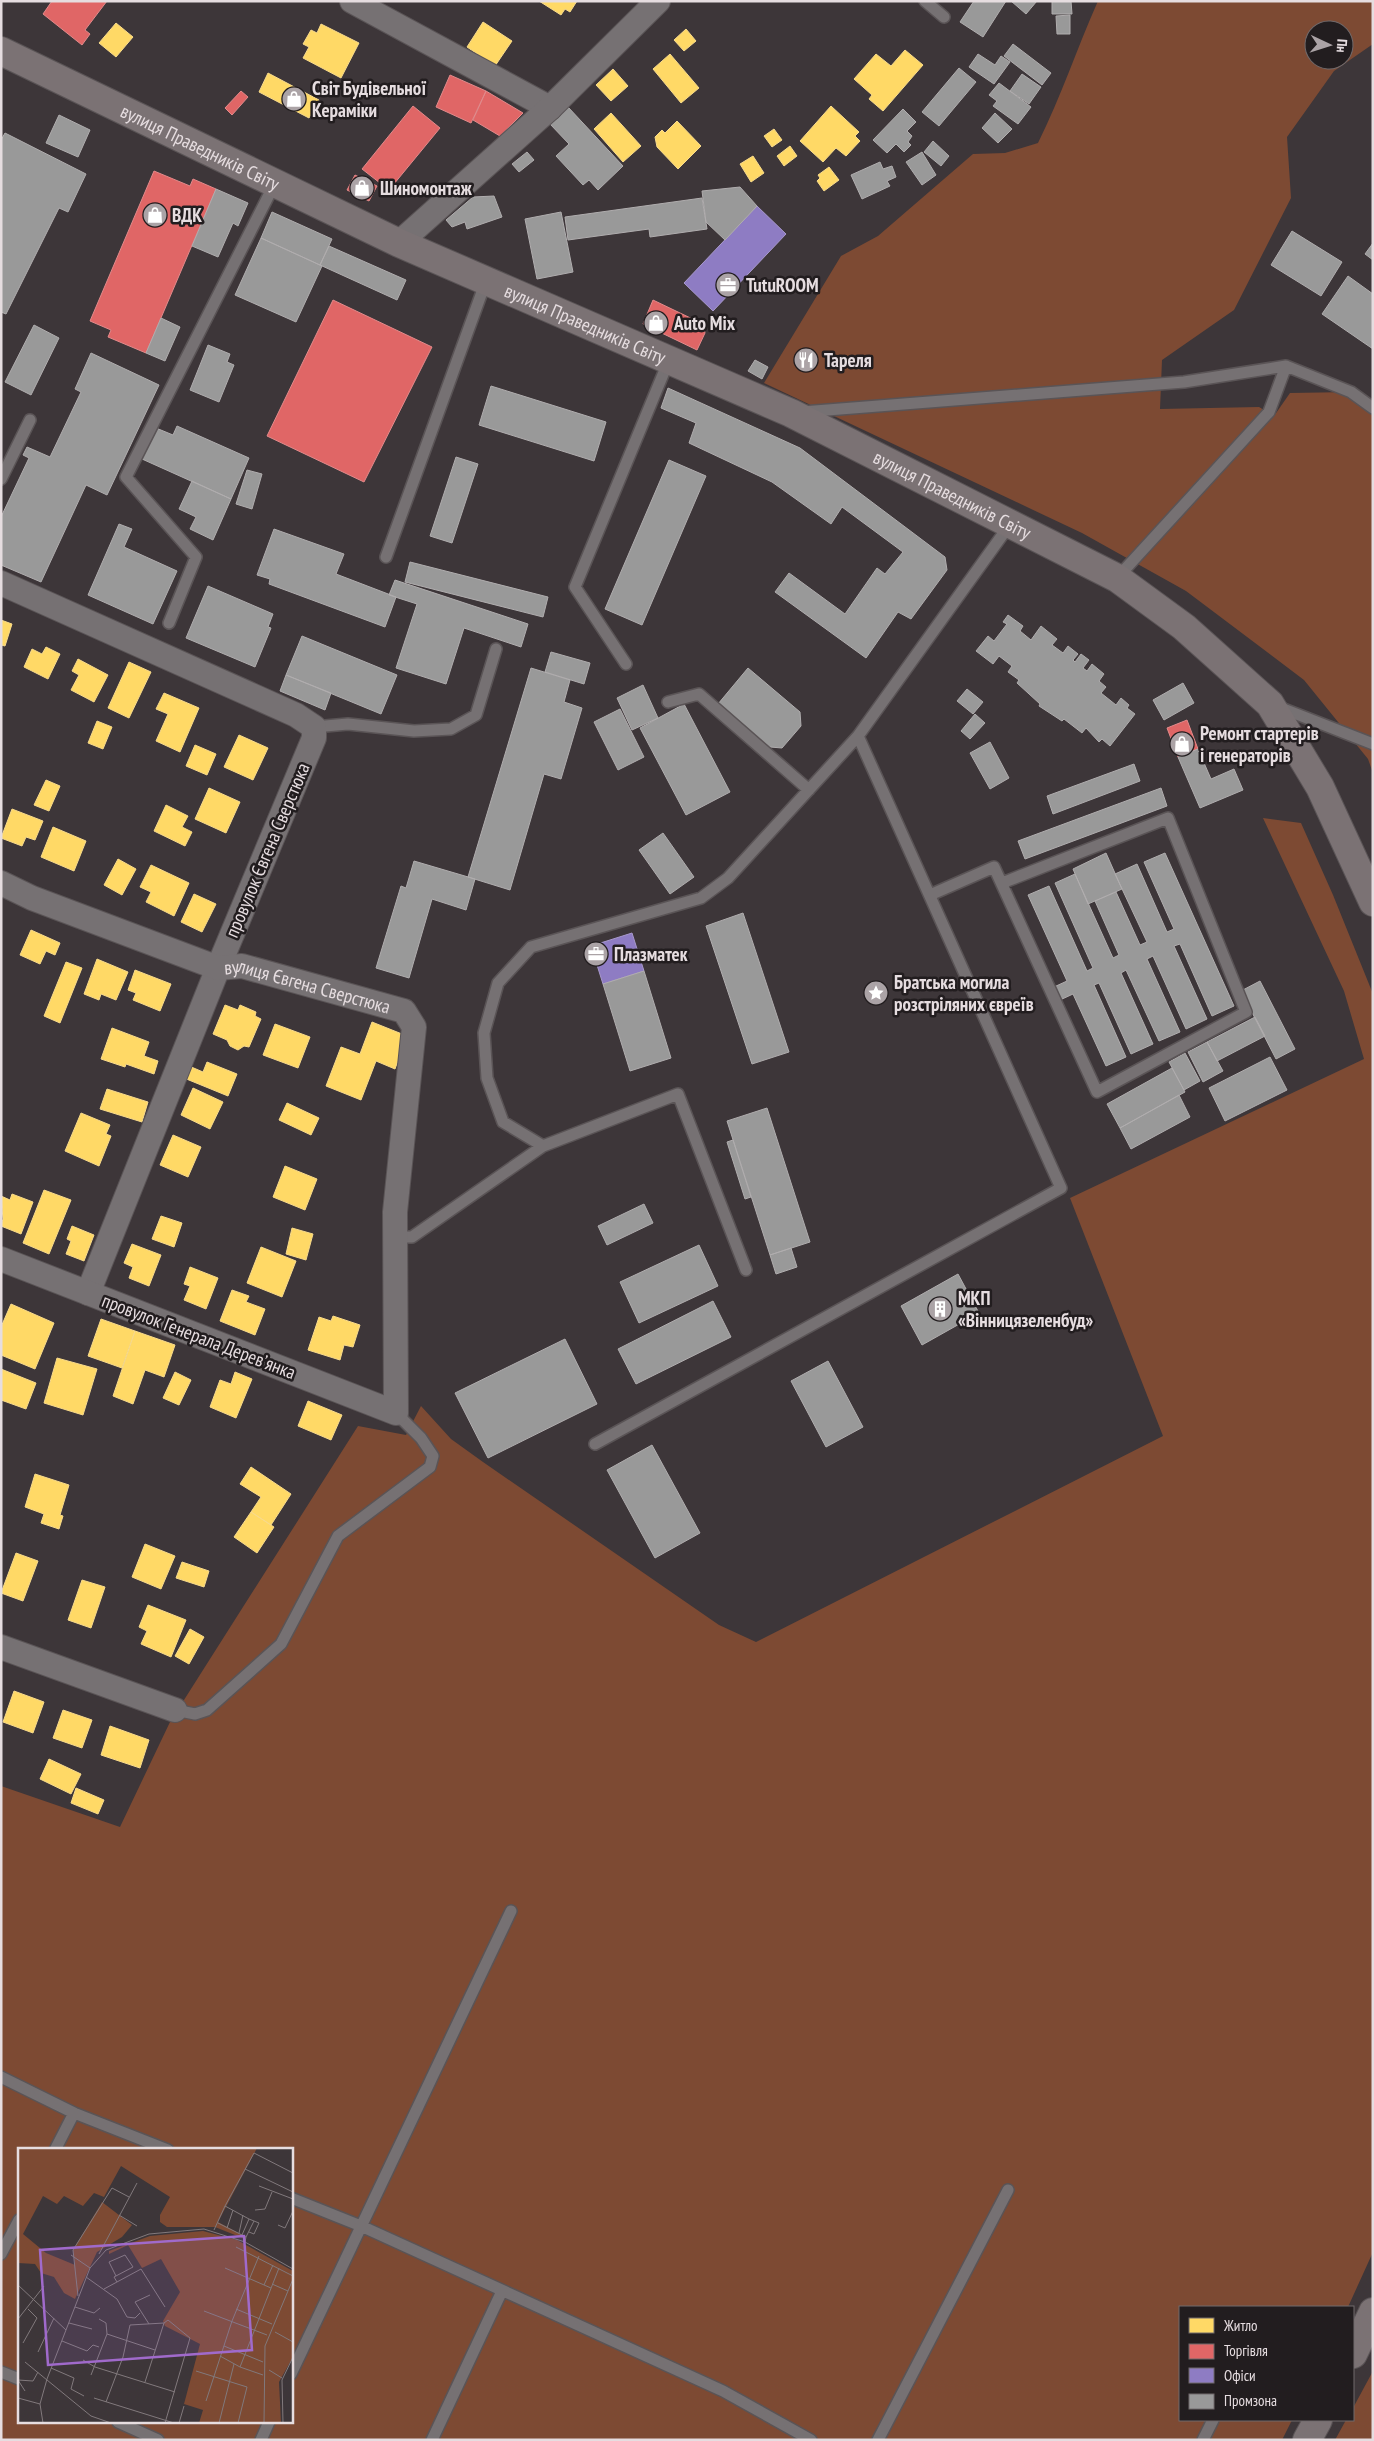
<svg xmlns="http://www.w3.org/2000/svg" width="1374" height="2441" viewBox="0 0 1374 2441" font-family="'PT Sans Narrow',sans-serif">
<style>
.green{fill:#7d4a33;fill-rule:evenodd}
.homes{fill:#ffd966;stroke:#f8da8b}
.shops{fill:#e06666;stroke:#e28a8b}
.offices{fill:#8e7cc3;stroke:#a899cc}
.industry{fill:#999;stroke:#b0adae}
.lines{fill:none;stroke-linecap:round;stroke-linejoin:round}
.service-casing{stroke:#5a5456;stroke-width:14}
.minor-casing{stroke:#5a5456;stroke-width:26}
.secondary-casing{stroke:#5a5456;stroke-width:30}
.service{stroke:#767173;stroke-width:11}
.minor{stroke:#767173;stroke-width:24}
.secondary{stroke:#7b7274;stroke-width:28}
.labels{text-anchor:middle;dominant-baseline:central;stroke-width:5;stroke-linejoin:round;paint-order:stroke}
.poi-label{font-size:19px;font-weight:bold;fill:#e6dde0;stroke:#221d1f;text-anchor:start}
.street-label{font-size:19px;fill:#e6dde0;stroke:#221d1f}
.inset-road{fill:none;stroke:#81797c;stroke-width:1}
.view{fill:#a06acb;fill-opacity:0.15;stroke:#a06acb;stroke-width:2.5}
.inset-edge{fill:none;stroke:#e6dde0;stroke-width:2.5}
</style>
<rect width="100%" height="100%" fill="#3d3639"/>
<path class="green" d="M1098 1H1373V44L1334 71 1287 137 1291 198 1234 310 1162 360 1160 409 1259 407 1274 416 1290 393 1351 392 1373 408V773L1368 759 1304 680 1186 591 1082 533 764 383 841 256 878 236 973 154 1005 153 1038 143C1061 97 1077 48 1098 1ZM1314 30H1344V60H1314Z
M1263 818 1301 823 1333 895 1373 994V2252L1348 2307H1180V2420H1292L1282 2440H1V1786L120 1827 170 1722 358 1426 406 1435 421 1406 451 1439 483 1462 719 1625 756 1642 1163 1436 1070 1198 1364 1059 1344 991ZM19 2150H291V2422H19Z
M1373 2371V2440H1335L1346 2420H1353V2408Z"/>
<path class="homes" d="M539 1H577L570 12 565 9 561 15Z
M483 22 512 41 495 66 467 47Z
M116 23 133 37 116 57 99 43Z
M321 24 359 43 341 78 303 58 309 47 303 44 311 30 317 33Z
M686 29 696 41 684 51 674 40Z
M905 50 923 65 883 111 869 99 872 95 854 79 876 54 891 66Z
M670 54 699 88 681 103 653 69Z
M613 69 628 86 611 101 596 85Z
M268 73 319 100 309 118 259 92Z
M831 106 859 132 855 136 860 141 846 156 836 148 823 162 800 141Z
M611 113 641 146 623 162 594 129Z
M677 121 701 146 678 169 657 147 655 137 662 130 665 133Z
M774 129 782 140 772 147 764 136Z
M790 146 797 156 784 166 777 156Z
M753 156 764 173 751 182 740 164Z
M829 167 839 180 824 191 817 181 820 178 818 175Z
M1 620 12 624 5 646 1 645Z
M46 647 60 654 48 679 24 667 32 649 42 654Z
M78 659 108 675 94 702 71 690 79 675 72 671Z
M129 662 151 672 129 718 108 708Z
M164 693 199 708 180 752 156 741 168 714 156 709Z
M97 721 112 727 103 749 88 743Z
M239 735 268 748 253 780 224 767Z
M195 745 216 754 207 775 186 766Z
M46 780 60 786 49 811 34 805Z
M209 788 240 802 226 833 195 819Z
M166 805 188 816 182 827 192 832 185 846 154 831Z
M12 809 43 821 35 840 26 837 22 846 1 838Z
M53 827 86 841 74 871 41 857Z
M118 859 136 869 122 895 104 885Z
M151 865 189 883 174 916 146 902 151 892 140 887Z
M194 894 216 904 202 932 181 922Z
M31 930 60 943 55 955 46 951 40 964 20 955Z
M97 959 128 972 116 1000 101 994 99 1000 84 994Z
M66 962 82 968 60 1023 44 1016Z
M135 970 171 984 160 1011 133 1000 136 993 128 990Z
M225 1005 238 1010 240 1005 256 1012 255 1016 261 1019 249 1047 244 1046 238 1050 230 1046 227 1040 213 1034Z
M372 1022 407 1036 395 1069 376 1061 361 1100 326 1086 341 1047 360 1054Z
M275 1024 310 1037 298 1068 263 1055Z
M112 1028 149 1042 144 1056 158 1061 154 1074 126 1064 125 1067 101 1059Z
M207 1062 237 1074 228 1096 184 1078 189 1066 203 1072Z
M193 1088 223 1102 210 1129 181 1115Z
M107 1089 148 1102 142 1122 100 1109Z
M287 1103 319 1118 311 1135 279 1120Z
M81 1113 110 1125 106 1134 111 1136 99 1166 65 1151Z
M173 1135 201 1147 188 1177 160 1165Z
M285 1166 317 1179 305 1210 273 1197Z
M44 1190 71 1200 49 1254 23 1243Z
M12 1194 33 1202 21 1234 1 1226 3 1219 1 1196 10 1200Z
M161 1216 182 1223 174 1247 152 1239Z
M72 1226 94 1235 84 1261 66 1254 71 1241 67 1239Z
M292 1228 313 1234 306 1260 286 1254Z
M132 1244 161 1255 149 1286 129 1278 133 1267 124 1263Z
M261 1247 296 1261 282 1297 247 1283Z
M190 1267 218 1278 206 1309 184 1300 190 1286 184 1284Z
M232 1290 249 1296 246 1302 265 1309 255 1335 220 1321Z
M11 1304 54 1323 35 1369 1 1355V1327Z
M333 1316 360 1325 353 1347 344 1345 340 1360 308 1350 319 1317 331 1321Z
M101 1319 135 1331 122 1368 88 1356Z
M135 1331 175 1345 164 1377 145 1370 133 1404 113 1396Z
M57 1358 97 1369 83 1415 44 1403Z
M1 1369 36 1383 26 1409 1 1400Z
M175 1372 191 1380 179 1405 163 1398Z
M235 1372 252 1379 236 1418 210 1407 220 1380 231 1384Z
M308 1401 342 1415 331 1440 298 1426Z
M251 1467 291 1494 271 1525 251 1512 261 1497 240 1484Z
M35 1474 69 1485 60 1515 63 1516 59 1529 41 1523 44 1514 25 1507Z
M251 1512 274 1527 257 1553 234 1537Z
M145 1544 175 1556 161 1589 132 1577Z
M16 1553 38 1561 23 1601 1 1593Z
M182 1562 209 1571 204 1587 176 1578Z
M82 1580 105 1587 91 1628 68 1620Z
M148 1605 186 1620 171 1657 141 1644 147 1631 139 1627Z
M190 1629 204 1637 189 1664 175 1656Z
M14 1691 44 1702 33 1733 3 1722Z
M63 1710 92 1720 82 1748 53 1738Z
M110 1726 149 1740 140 1768 101 1755Z
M49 1759 81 1774 71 1794 40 1779Z
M76 1788 104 1800 98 1814 71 1803Z"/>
<path class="shops" d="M52 1H107L85 30 90 34 82 45 43 14Z
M450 75 486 91 471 123 436 107Z
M241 91 248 97 232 115 225 108Z
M486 91 523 113 500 136 473 120Z
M413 106 440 128 389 190 362 169Z
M154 171 190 186 193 179 216 189 146 353 108 337 111 330 90 321Z
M355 175 377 186 369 201 347 190Z
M333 300 432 347 364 482 267 436Z
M653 300 703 324 705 333 697 350 643 324Z
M1187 720 1198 749 1178 757 1167 728Z"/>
<path class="offices" d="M757 206 786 234 713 311 684 283Z
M632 933 644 971 603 984 591 946Z"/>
<path class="industry" d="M974 1H1006L983 37 960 22Z
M1011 1H1037L1026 14Z
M1052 1H1071L1072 14H1052Z
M1070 15V34H1057L1056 16Z
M1013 44 1051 73 1042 85 1004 56Z
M978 54 995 65 1001 56 1010 62 994 84 969 67Z
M959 68 976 82 939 126 922 112Z
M1022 74 1041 87 1029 104 1010 91Z
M999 83 1031 107 1018 124 993 106 997 101 989 95Z
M568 107 623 166 598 190 589 180 583 185 556 156 569 144 550 124Z
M903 109 916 122 907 131 912 136 908 142 911 145 904 152 896 144 887 153 873 140Z
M995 113 1012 129 998 143 982 128Z
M59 115 90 130 78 157 46 143Z
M5 133 86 174 68 212 59 208 6 314 1 312V140Z
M933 141 949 156 941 166 924 152Z
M527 152 534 160 519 172 512 164Z
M922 152 936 175 922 185 906 162Z
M880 162 883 169 892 166 896 177 887 181 890 186 862 199 851 175Z
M740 187 757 206 725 240 706 222 702 191Z
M216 189 248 203 238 226 233 223 218 257 192 246Z
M494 196 502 217 467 229 465 222 452 227 446 220 473 197Z
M702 198 707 229 650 237 649 229 568 240 565 217Z
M272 212 332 239 320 265 261 238Z
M561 212 573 272 537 279 525 219Z
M1292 231 1342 262 1321 296 1271 265Z
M261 238 322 266 296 322 235 295Z
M1373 243V260L1365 254Z
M329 246 406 280 397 300 320 265Z
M1348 276 1373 294V349L1322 314Z
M161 318 180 327 165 361 146 353Z
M34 325 59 338 31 395 5 382Z
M208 345 230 354 227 362 234 365 219 402 190 390Z
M91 353 159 385 107 495 86 485 41 582 1 565V517L29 458 23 455 27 447 50 457 81 392 75 389Z
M755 360 768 367 762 379 748 371Z
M491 386 606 422 594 461 479 425Z
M668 388 800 448 945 557 947 570 911 619 898 612 866 658 775 592 789 573 845 614 877 568 885 574 903 552 842 507 831 524 772 482 689 443 696 423 661 408Z
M177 426 249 458 231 499 142 459 156 428 173 435Z
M456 457 478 464 452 543 430 536Z
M669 460 706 476 642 625 605 609Z
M247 470 262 474 252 509 236 504Z
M192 481 231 499 213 540 190 529 196 517 179 509Z
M119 524 132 529 124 547 177 571 153 624 88 595Z
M274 529 344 554 336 574 396 597 385 627 269 584 270 579 257 575Z
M410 562 548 597 543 617 405 582Z
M395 580 528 624 521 647 464 628 446 684 396 668 417 604 389 595Z
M208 586 273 614 268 627 271 628 255 667 186 638Z
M1008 615 1023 626 1020 631 1031 640 1041 626 1057 639 1052 645 1063 653 1068 646 1078 654 1073 660 1075 662 1081 654 1089 660 1083 668 1087 671 1092 664 1104 674 1099 681 1106 687 1101 693 1116 705 1121 698 1129 705 1127 708 1135 714 1110 746 1102 739 1099 742 1086 728 1082 733 1064 719 1062 721 1039 706 1040 704 1017 683 1019 680 1008 672 1012 666 999 656 993 664 976 651 988 636 994 641 1007 624 1003 622Z
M302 636 397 675 381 714 286 675Z
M551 652 590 663 584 684 545 672Z
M531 668 570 680 564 702 582 708 561 779 544 774 510 890 468 877Z
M748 668 800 712 801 726 782 748 770 747 718 704Z
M286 675 331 693 325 710 280 691Z
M1183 683 1194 703 1164 720 1153 700Z
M643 685 658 718 632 730 617 698Z
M967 689 983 702 973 714 957 701Z
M684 704 730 792 686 815 640 728Z
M620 709 644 757 618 770 594 722Z
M975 714 985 723 970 739 961 731Z
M990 742 1009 778 990 789 970 753Z
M1198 749 1211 779 1234 769 1243 790 1200 808 1178 757Z
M1134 764 1140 781 1053 814 1047 796Z
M1161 788 1167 806 1025 859 1018 841Z
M663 833 694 877 670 894 639 850Z
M1106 853 1122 889 1088 904 1073 869Z
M1165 853 1234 1006 1212 1016 1180 944 1174 946 1207 1019 1186 1029 1153 956 1147 959 1180 1032 1159 1041 1126 970 1121 973 1153 1044 1131 1054 1099 983 1094 985 1126 1057 1106 1066 1073 994 1060 1000 1054 987 1067 981 1028 895 1049 886 1087 971 1093 968 1055 883 1075 874 1113 958 1119 955 1095 901 1116 892 1140 945 1147 942 1115 874 1137 864 1167 932 1174 929 1144 862Z
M414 861 475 879 466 910 432 899 409 978 376 968 401 886 406 888Z
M743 913 789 1052 752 1064 706 926Z
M644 971 671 1058 630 1071 603 984Z
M1260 981 1295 1049 1276 1059 1241 991Z
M1255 1017 1265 1036 1217 1061 1207 1042Z
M1207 1042 1223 1071 1203 1082 1188 1052Z
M1185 1053 1200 1081 1184 1090 1169 1062Z
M1270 1057 1287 1090 1225 1121 1209 1088Z
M1172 1068 1185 1092 1120 1128 1107 1104Z
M1179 1095 1190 1117 1131 1149 1120 1128Z
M767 1108 810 1242 770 1255 727 1121Z
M733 1140 751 1197 745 1199 727 1142Z
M644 1204 653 1223 607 1245 598 1226Z
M699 1245 718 1286 639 1323 620 1282Z
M791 1248 797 1267 776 1274 770 1255Z
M958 1274 979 1313 922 1345 901 1306Z
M713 1301 731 1337 636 1384 618 1349Z
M565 1339 597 1404 488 1458 455 1393Z
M828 1361 863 1427 826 1447 791 1381Z
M652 1445 700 1533 655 1558 607 1470Z"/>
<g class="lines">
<defs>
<path id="service" d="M925 1 944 17
M802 412 1184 382 1286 366 1351 392 1373 408
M1 479 30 420
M386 557 486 281
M1117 578 1269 412 1286 366
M169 623 196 557 126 477 275 183
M626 664 575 587 669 360
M668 702 699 694 809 790
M1276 706 1373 744
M314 727 348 724 414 731 451 729 476 715 496 649
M930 895 994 867 1097 1092 1246 1012 1168 818 1002 883
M543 1146 503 1122 487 1078 484 1033 498 983 531 947 701 898 728 878 858 736 1011 523
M395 1237H412L543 1146 678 1094 746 1270
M595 1444 1061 1188 858 736
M175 1710 195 1714 207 1710 281 1644 338 1536 430 1467 433 1456 421 1438 396 1413
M1 2077 74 2113 168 2150
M55 2150 74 2113
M291 2198 361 2226 723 2391 811 2440
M1 2254 19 2220
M1 2372 19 2379
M291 2374 511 1911
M118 2422 158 2440
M261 2440 269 2422
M432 2440 502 2291
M878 2440 1008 2190
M1203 2440 1213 2420"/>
<g id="minor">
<path d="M352 1 550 108"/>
<path d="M399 243 550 108 658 1"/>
<path d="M1 583 296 715 314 727V738L218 968 88 1293"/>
<path id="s1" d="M1 883 32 898 218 968 242 966 404 1011 414 1027 395 1212 396 1413 1 1259"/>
<path d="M1 1647 175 1710"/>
</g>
<g id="secondary">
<path id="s2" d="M1 51 399 243 791 413 1117 578 1184 627 1270 704 1320 787 1373 902"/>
<path d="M1353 2354 1373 2312"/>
<path d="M1307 2440 1318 2420"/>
</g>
</defs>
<use href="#service" class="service-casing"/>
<use href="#minor" class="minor-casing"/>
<use href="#secondary" class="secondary-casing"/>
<use href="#service" class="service"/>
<use href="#minor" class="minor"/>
<use href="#secondary" class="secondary"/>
</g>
<defs>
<symbol id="shop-disc" viewBox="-11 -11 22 22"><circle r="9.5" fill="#aba3a6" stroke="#221d1f"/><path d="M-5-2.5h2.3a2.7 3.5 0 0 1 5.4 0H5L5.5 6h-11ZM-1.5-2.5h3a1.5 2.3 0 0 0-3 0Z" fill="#fff"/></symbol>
<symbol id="office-disc" viewBox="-11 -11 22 22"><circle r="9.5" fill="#aba3a6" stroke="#221d1f"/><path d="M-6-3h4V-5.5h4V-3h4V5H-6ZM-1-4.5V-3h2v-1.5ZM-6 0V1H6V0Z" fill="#fff"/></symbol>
<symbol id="restaurant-disc" viewBox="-11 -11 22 22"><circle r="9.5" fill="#aba3a6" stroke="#221d1f"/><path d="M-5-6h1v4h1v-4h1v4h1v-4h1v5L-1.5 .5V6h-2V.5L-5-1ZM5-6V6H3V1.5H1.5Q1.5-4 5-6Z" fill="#fff"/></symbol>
<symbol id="sight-disc" viewBox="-11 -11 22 22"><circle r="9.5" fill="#aba3a6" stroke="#221d1f"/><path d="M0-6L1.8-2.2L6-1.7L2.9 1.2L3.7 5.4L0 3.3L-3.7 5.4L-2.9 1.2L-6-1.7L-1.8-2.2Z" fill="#fff"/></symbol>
<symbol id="building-disc" viewBox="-11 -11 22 22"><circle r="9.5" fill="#aba3a6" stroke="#221d1f"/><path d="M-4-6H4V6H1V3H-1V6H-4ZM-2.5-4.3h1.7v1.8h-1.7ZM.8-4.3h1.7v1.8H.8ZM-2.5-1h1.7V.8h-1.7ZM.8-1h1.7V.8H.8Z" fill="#fff"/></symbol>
</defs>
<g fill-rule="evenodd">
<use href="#shop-disc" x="280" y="85" width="28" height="28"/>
<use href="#shop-disc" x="348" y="174" width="28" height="28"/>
<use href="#shop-disc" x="141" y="201" width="28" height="28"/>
<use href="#office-disc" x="714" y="271" width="28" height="28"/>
<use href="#shop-disc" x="642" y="309" width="28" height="28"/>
<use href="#restaurant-disc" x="792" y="346" width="28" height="28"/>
<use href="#shop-disc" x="1168" y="730" width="28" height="28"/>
<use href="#office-disc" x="582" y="940" width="28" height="28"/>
<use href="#sight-disc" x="862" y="979" width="28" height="28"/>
<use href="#building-disc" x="926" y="1295" width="28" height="28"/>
</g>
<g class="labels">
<g class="poi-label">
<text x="312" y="88">Світ Будівельної<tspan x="312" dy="22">Кераміки</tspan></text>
<text x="380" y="188">Шиномонтаж</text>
<text x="172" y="215">ВДК</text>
<text x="746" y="285">TutuROOM</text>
<text x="674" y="323">Auto Mix</text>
<text x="824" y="360">Тареля</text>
<text x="1200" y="733">Ремонт стартерів<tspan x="1200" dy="22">і генераторів</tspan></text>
<text x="614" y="954">Плазматек</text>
<text x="894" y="982">Братська могила<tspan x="894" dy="22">розстріляних євреїв</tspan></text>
<text x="958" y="1298">МКП<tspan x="958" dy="22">«Вінницязеленбуд»</tspan></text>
</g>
<g class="street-label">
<text stroke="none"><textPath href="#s2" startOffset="221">вулиця Праведників Світу</textPath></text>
<text stroke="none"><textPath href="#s2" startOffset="645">вулиця Праведників Світу</textPath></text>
<text stroke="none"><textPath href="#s2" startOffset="1050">вулиця Праведників Світу</textPath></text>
<text transform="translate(267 850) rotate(-67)">провулок Євгена Сверстюка</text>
<text stroke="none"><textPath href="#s1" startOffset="325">вулиця Євгена Сверстюка</textPath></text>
<text transform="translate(199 1336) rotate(21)">провулок Генерала Деревʼянка</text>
</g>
</g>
<g transform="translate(18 2148)">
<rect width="275" height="275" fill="#3d3639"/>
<path d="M0 0H239L200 74 228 89 227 91 197 79H149L142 74V67L152 49 103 18 86 49 76 45 65 58 46 48 39 56 25 48 5 86 28 105 57 117 55 102 84 54 114 77 104 89 79 104 57 151 46 145 36 129 23 125 17 116 0 115ZM185 83 219 92 275 123V209L261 234 263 275H181L185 262 166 256 182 196 147 178 145 173 162 144 143 111 124 120 110 97 91 106V103L132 88Z" fill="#7d4a33"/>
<path class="inset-road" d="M227 21 275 44M241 38 275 51M207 58 236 5 275 25M237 62 247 61 254 44M101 67 119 78M231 71 241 75 236 86 231 84M200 75 228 89 227 94M260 77 267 80 275 63M209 80 215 62M196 82 207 58 231 71 224 87M221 85 225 67M228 89 236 73M218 99 275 128M81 106 119 35M53 107 72 120M207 120 253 140M98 128 91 114 107 107 115 119 96 129 99 134M68 129 99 151 109 169 117 170 122 165M254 136 270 143M0 137 48 182M246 137 255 117M86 141 123 121 147 159M60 148 55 102 94 40 111 49M57 159 76 165 82 160M218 161 254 176M186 163 249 187M0 171 26 138M81 171 88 175 89 186M51 175 74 181M131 176 117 154 132 147M257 184 275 194M44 193 69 203 75 197 81 199M5 195 19 170 10 161M206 198 245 214M20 204 36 170M202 208 222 219 245 227M65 212 77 219 157 244M7 214 73 268 93 275M222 219 261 120M33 220 56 230 53 241 66 248M251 222 264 230M178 223 229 239 220 275M73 227 89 186 137 202M127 234 146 175M7 243 0 232 15 233 20 224M0 250 22 256M76 250 156 275M188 253 214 173 241 108M88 254 105 209 112 177 146 175 150 172 172 190 147 275M25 275 22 256 29 231 72 120 88 102 131 86 186 81 227 94 275 121M161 275 166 258M201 275 216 216M246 275 247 198 275 131M265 275 264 232 275 209"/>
<path class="view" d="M226 88 234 202 30 217 22 102Z"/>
<rect width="275" height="275" class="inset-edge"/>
</g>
<rect width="1374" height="2441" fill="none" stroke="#e6dde0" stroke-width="5"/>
<rect x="1179" y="2306" width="175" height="115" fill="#221d1f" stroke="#706a6c"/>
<rect x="1189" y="2318" width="25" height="15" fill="#ffd966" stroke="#706a6c"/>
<text x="1224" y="2331" font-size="15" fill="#e6dde0">Житло</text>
<rect x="1189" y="2344" width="25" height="15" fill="#e06666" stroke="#706a6c"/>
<text x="1224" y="2356" font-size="15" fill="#e6dde0">Торгівля</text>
<rect x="1189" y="2368" width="25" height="15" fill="#8e7cc3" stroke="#706a6c"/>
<text x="1224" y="2381" font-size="15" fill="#e6dde0">Офіси</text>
<rect x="1189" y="2394" width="25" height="15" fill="#999999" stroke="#706a6c"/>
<text x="1224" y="2406" font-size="15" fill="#e6dde0">Промзона</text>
<g transform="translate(1329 45) rotate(94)"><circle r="24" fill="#221d1f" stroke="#706a6c"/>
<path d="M0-4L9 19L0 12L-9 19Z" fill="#aba3a6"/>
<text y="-8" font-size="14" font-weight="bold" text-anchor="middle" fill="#e6dde0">Пн</text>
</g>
</svg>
